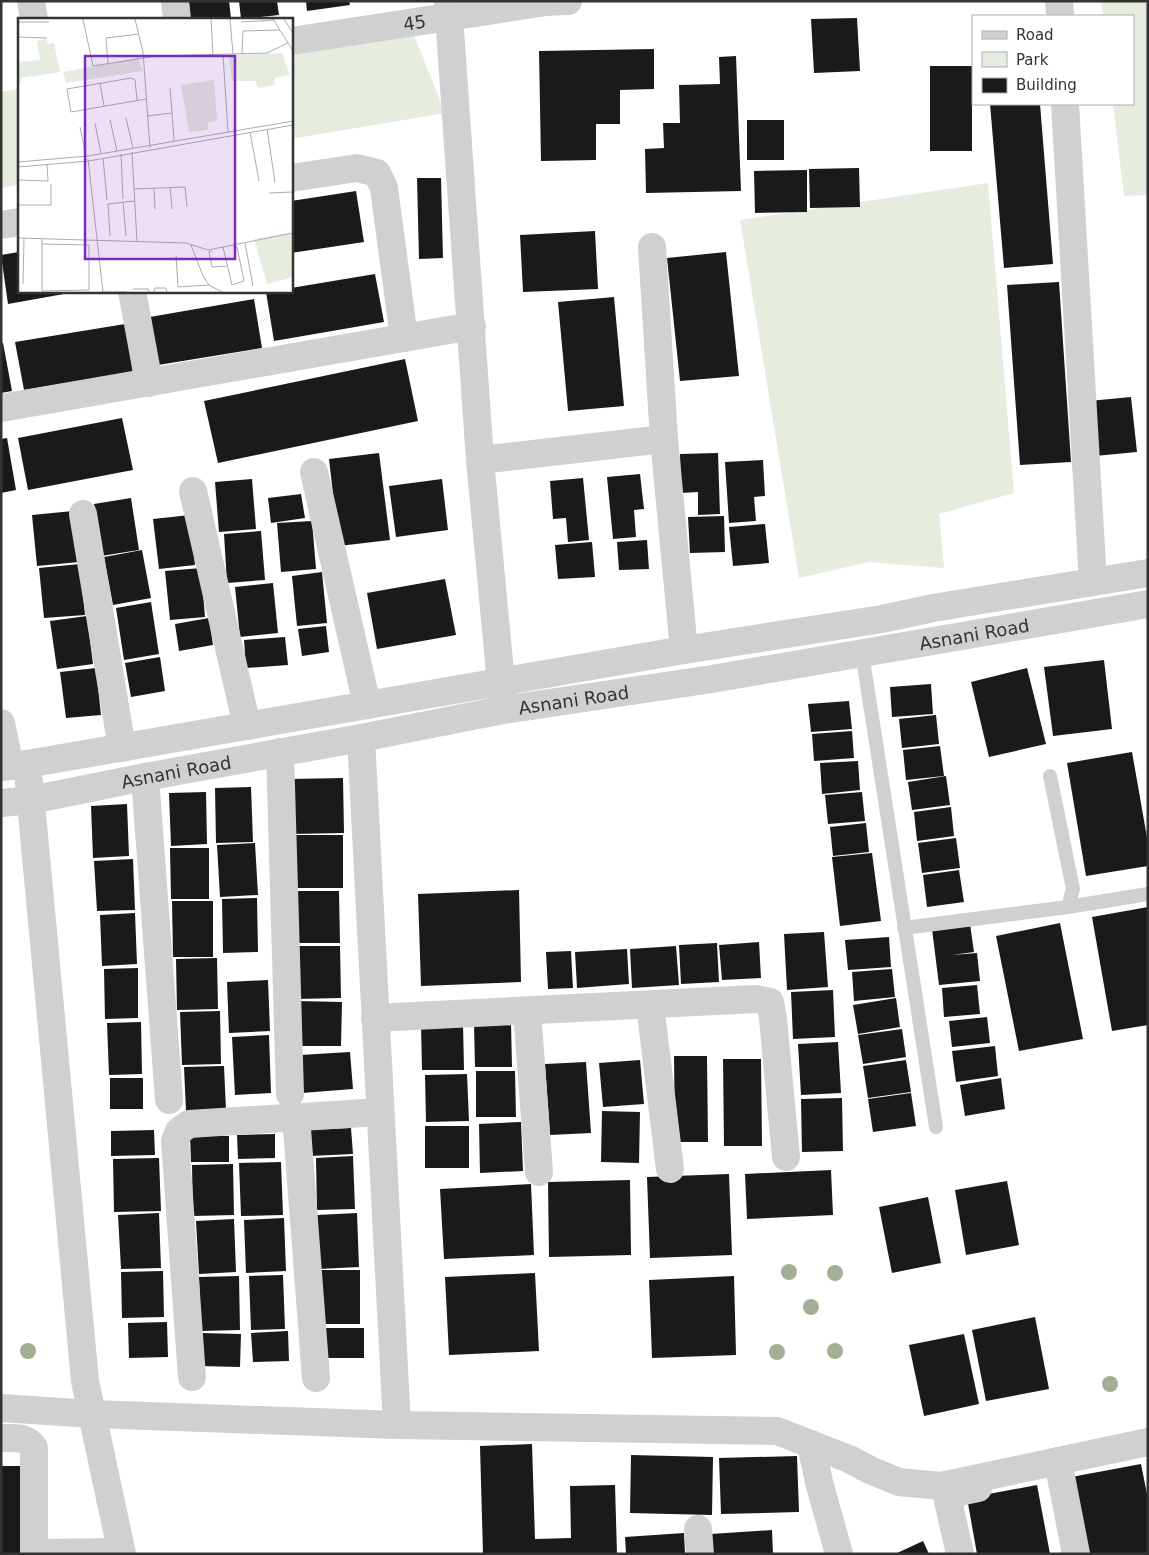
<svg xmlns="http://www.w3.org/2000/svg" width="1149" height="1555" viewBox="0 0 1149 1555" font-family="'DejaVu Sans',sans-serif">
<style>
.green{fill:#e6ecdf}
.building{fill:#1a1a1a}
.lines{fill:none;stroke-linecap:round;stroke-linejoin:round}
.service{stroke:#d0d0d0;stroke-width:14}
.minor{stroke:#d0d0d0;stroke-width:28}
.tertiary{stroke:#d0d0d0;stroke-width:28}
.tree{fill:#a2b095}
.labels{text-anchor:middle;dominant-baseline:central;stroke-width:5;stroke-linejoin:round;paint-order:stroke}
.street-label{font-size:18px;fill:#333;stroke:#fff}
.inset-road{fill:none;stroke:#adadad;stroke-width:1}
.view{fill:#7b2cbf;fill-opacity:0.15;stroke:#7b2cbf;stroke-width:2.5}
.inset-edge{fill:none;stroke:#333;stroke-width:2.5}
</style>
<rect width="100%" height="100%" fill="#fff"/>
<path class="green" d="M1101 1H1148V195L1124 196 1113 104H1133V16H1103Z
M406 15 445 113 291 139V37Z
M19 89V185L1 188V92Z
M988 183 1014 493 939 514 944 568 869 562 799 578 740 220Z"/>
<path class="building" d="M187 1H229L231 18 189 19Z
M239 1H277L279 15 241 19Z
M306 1H349L350 5 307 11Z
M857 18 860 71 814 73 811 19Z
M654 49V89L620 90V124H596V160L541 161 539 51Z
M736 56 741 191 646 193 645 149 664 148 663 123H680L679 85 720 84 719 57Z
M930 66H972V151H930Z
M990 104H1040L1053 264 1004 268Z
M747 120H784V160H747Z
M859 168 860 207 810 208 809 169Z
M807 170V212L755 213 754 171Z
M417 178H441L443 258 419 259Z
M356 191 364 242 291 253V201Z
M595 231 598 289 523 292 520 235Z
M19 252V291L75 292 8 304 1 255Z
M726 252 739 376 680 381 667 258Z
M375 274 384 322 274 341 266 292 291 291V288Z
M1059 282 1071 462 1020 465 1007 285Z
M614 297 624 406 568 411 558 302Z
M254 299 262 348 152 366 144 318Z
M125 324 133 372 24 390 15 342Z
M1 343H3L12 391 1 393Z
M405 359 418 421 218 463 204 401Z
M1131 397 1137 452 1095 456 1089 401Z
M122 418 133 470 28 490 18 438Z
M7 438 16 490 1 493V439Z
M379 453 390 540 339 546 329 459Z
M718 453 720 514 698 515V492L681 493 680 454Z
M763 460 765 496 754 497 756 521 729 523 725 462Z
M640 474 644 509 634 510 636 537 613 539 607 477Z
M583 478 589 540 568 542 566 518 553 519 550 481Z
M252 479 256 529 219 532 215 482Z
M442 479 448 530 396 537 389 486Z
M301 494 305 518 271 523 268 498Z
M131 498 139 550 101 556 94 504Z
M73 511 79 562 37 566 32 515Z
M190 515 195 565 159 569 153 519Z
M724 516 725 552 690 553 688 517Z
M312 521 316 569 281 572 277 523Z
M765 524 769 563 733 566 729 527Z
M261 531 265 580 227 583 224 534Z
M647 540 649 569 619 570 617 542Z
M592 542 595 577 558 579 555 545Z
M142 550 151 598 113 605 104 557Z
M80 564 85 615 44 618 39 568Z
M201 568 205 617 170 620 165 571Z
M322 572 327 623 297 626 292 576Z
M445 579 456 635 377 649 367 593Z
M273 583 278 633 240 637 235 587Z
M151 602 159 654 124 660 116 608Z
M87 616 93 664 57 669 50 621Z
M209 618 213 645 179 651 175 624Z
M326 626 329 652 302 656 298 629Z
M285 637 288 665 246 668 244 640Z
M160 657 165 691 131 697 125 663Z
M1104 660 1112 729 1053 736 1044 667Z
M96 668 101 715 66 718 60 672Z
M1027 668 1046 744 989 757 971 682Z
M931 684 933 714 892 717 890 687Z
M849 701 852 729 811 732 808 704Z
M936 715 939 744 902 748 899 719Z
M852 731 854 758 814 761 812 734Z
M940 746 944 776 906 780 903 750Z
M1132 752 1148 843V866L1086 876 1067 763Z
M858 761 860 790 822 794 820 763Z
M946 776 950 805 912 810 908 782Z
M343 778 344 833 292 834 290 779Z
M251 787 253 842 216 843 215 788Z
M206 792 207 844 171 846 169 793Z
M862 792 865 821 828 824 825 795Z
M127 804 129 856 93 858 91 806Z
M951 807 954 836 917 841 914 812Z
M866 823 869 852 833 856 830 827Z
M293 835H343V888H293Z
M956 838 960 868 922 873 918 843Z
M255 843 258 895 220 897 217 845Z
M170 848H209V899H171Z
M872 853 881 921 840 926 832 857Z
M133 859 135 910 97 911 94 861Z
M959 870 964 902 927 907 923 875Z
M519 890 521 982 421 986 418 894Z
M294 891H339L340 943H295Z
M257 898 258 952 223 953 222 899Z
M172 901H213V957H173Z
M1148 907V1025L1112 1031 1092 917Z
M135 913 137 964 102 966 100 915Z
M1060 923 1083 1039 1019 1051 996 936Z
M970 924 974 952 952 955 977 953 980 981 939 985 932 929Z
M824 932 828 987 787 990 784 934Z
M889 937 891 967 848 970 845 940Z
M759 942 761 978 722 980 719 945Z
M717 943 719 982 681 984 679 945Z
M297 946H340L341 998 297 999Z
M676 946 679 985 632 988 630 949Z
M627 949 629 984 577 988 575 952Z
M571 951 573 988 548 989 546 952Z
M217 958 218 1009 177 1010 176 959Z
M138 968V1018L105 1019 104 969Z
M892 969 895 997 854 1001 852 972Z
M268 980 270 1031 229 1033 227 982Z
M977 985 980 1014 944 1017 942 988Z
M833 990 835 1037 793 1039 791 992Z
M896 998 900 1027 858 1034 853 1005Z
M298 1001 342 1002 341 1046H298Z
M220 1011 221 1064 182 1065 180 1012Z
M987 1017 990 1043 952 1047 949 1021Z
M141 1022 142 1074 109 1075 107 1023Z
M463 1023 464 1070H422L421 1024Z
M511 1023 512 1067H475L474 1024Z
M902 1029 906 1057 863 1064 858 1035Z
M269 1035 271 1093 235 1095 232 1037Z
M838 1042 841 1093 801 1095 798 1044Z
M995 1046 998 1076 956 1082 952 1051Z
M350 1052 353 1089 302 1093 300 1055Z
M674 1056H707L708 1142H675Z
M723 1059H761L762 1146H724Z
M640 1060 644 1104 603 1107 599 1063Z
M906 1060 911 1092 868 1098 863 1066Z
M586 1062 591 1133 550 1135 545 1064Z
M224 1066 226 1110 186 1111 184 1067Z
M476 1071H515L516 1117H476Z
M467 1074 469 1121 426 1122 425 1075Z
M110 1078H143V1109H110Z
M1001 1078 1005 1109 965 1116 960 1085Z
M911 1093 916 1126 873 1132 868 1099Z
M842 1098 843 1151 802 1152 801 1099Z
M602 1111 640 1112 639 1163 601 1162Z
M521 1122 523 1171 480 1173 479 1124Z
M425 1126H469V1168H425Z
M351 1128 353 1154 310 1156 309 1130Z
M154 1130 155 1155 111 1156V1131Z
M275 1134V1158L238 1159 237 1135Z
M190 1136H229V1162H191Z
M353 1156 355 1209 317 1210 316 1158Z
M159 1158 161 1211 114 1212 113 1159Z
M281 1162 283 1215 241 1216 239 1163Z
M233 1164 234 1215 193 1216 192 1165Z
M831 1170 833 1215 747 1219 745 1174Z
M729 1174 732 1255 650 1258 647 1177Z
M630 1180 631 1255 549 1257 548 1182Z
M1007 1181 1019 1245 966 1255 955 1190Z
M531 1184 534 1255 444 1259 440 1189Z
M928 1197 941 1263 892 1273 879 1207Z
M159 1213 161 1268 121 1269 118 1215Z
M357 1213 359 1267 319 1269 317 1215Z
M284 1218 286 1271 246 1273 244 1220Z
M234 1219 236 1272 199 1274 196 1221Z
M320 1270H360V1324H320Z
M163 1271 164 1317 122 1318 121 1272Z
M535 1273 539 1351 449 1355 445 1277Z
M283 1275 285 1329 251 1330 249 1276Z
M239 1276 240 1330 201 1331 199 1277Z
M734 1276 736 1355 652 1358 649 1280Z
M1035 1317 1049 1389 986 1401 972 1330Z
M167 1322 168 1357 129 1358 128 1323Z
M322 1328H364V1358H322Z
M288 1331 289 1361 253 1362 251 1333Z
M200 1333 241 1334 240 1367 199 1366Z
M964 1334 979 1404 924 1416 909 1345Z
M532 1444 535 1539 571 1538 570 1486 615 1485 617 1554H483L480 1446Z
M631 1455 713 1457 712 1515 630 1513Z
M797 1456 799 1512 721 1514 719 1458Z
M1141 1464 1148 1499V1554H1080L1066 1478Z
M1 1466H30V1554H1Z
M1037 1485 1050 1554H977L967 1498Z
M772 1530 773 1554H712L711 1534Z
M684 1533 685 1554H626L625 1537Z
M923 1541 929 1554H895Z"/>
<g class="lines">
<path class="service" d="M862 653 936 1127
M1068 907 1148 894
M904 928 1068 907 1073 889 1050 776"/>
<g class="minor">
<path d="M31 1 34 19"/>
<path d="M175 1 177 19"/>
<path d="M448 1 480 460 503 704"/>
<path d="M1059 1 1060 16"/>
<path id="s1" d="M291 41 546 2 568 1"/>
<path d="M1065 104 1093 582"/>
<path d="M291 178 357 168 377 173 384 188 404 338"/>
<path d="M1 225 19 222"/>
<path d="M132 291 149 383"/>
<path d="M1 408 472 326"/>
<path d="M664 439 684 650"/>
<path d="M480 460 664 439 652 247"/>
<path d="M314 472 367 705"/>
<path d="M193 491 247 726"/>
<path d="M83 514 122 748"/>
<path d="M1 723 10 766"/>
<path d="M361 738 397 1425"/>
<path d="M280 752 290 1094"/>
<path d="M145 777 169 1100"/>
<path d="M650 1005 670 1169"/>
<path d="M527 1011 539 1172"/>
<path d="M375 1018 756 999 770 1002 773 1019 786 1157"/>
<path d="M296 1116 316 1378"/>
<path d="M192 1377 175 1141 179 1131 189 1124 380 1112"/>
<path d="M1 1408 93 1414 397 1425 777 1431 849 1459 872 1471 899 1482 941 1486 1148 1442"/>
<path d="M1 1438C14 1438 27 1436 34 1448V1554"/>
<path d="M811 1444 819 1482 839 1554"/>
<path d="M1058 1461 1076 1554"/>
<path d="M698 1529 700 1554"/>
<path d="M34 1553 121 1552"/>
<path d="M960 1554 948 1501 959 1492 978 1488"/>
</g>
<g class="tertiary">
<path d="M1 767 27 764 684 650 882 619 933 608 1148 573"/>
<path d="M29 782 85 1381 122 1554"/>
<path id="s2" d="M1 803 31 800 145 777 361 738 503 710 712 679 1148 604"/>
</g>
</g>
<g class="tree">
<circle cx="789" cy="1272" r="8"/>
<circle cx="835" cy="1273" r="8"/>
<circle cx="811" cy="1307" r="8"/>
<circle cx="28" cy="1351" r="8"/>
<circle cx="835" cy="1351" r="8"/>
<circle cx="777" cy="1352" r="8"/>
<circle cx="1110" cy="1384" r="8"/>
</g>
<g class="labels">
<g class="street-label">
<text stroke="none"><textPath href="#s1" startOffset="125">45</textPath></text>
<text stroke="none"><textPath href="#s2" startOffset="988">Asnani Road</textPath></text>
<text stroke="none"><textPath href="#s2" startOffset="582">Asnani Road</textPath></text>
<text stroke="none"><textPath href="#s2" startOffset="178">Asnani Road</textPath></text>
</g>
</g>
<g transform="translate(18 18)">
<rect width="275" height="275" fill="#fff"/>
<path d="M28 21 30 26 36 25 42 54 3 60V65H0V44L22 42 19 23ZM264 35 272 57 256 60 257 67 240 70 237 63H214L211 37ZM120 40 125 53 48 65 45 54ZM196 62 199 102 190 105V112L171 114 163 67ZM275 214V259L249 266 236 221Z" fill="#e6ecdf"/>
<path class="inset-road" d="M65 1 75 48 138 38 249 35 270 25M117 1 125 34 132 130M193 1 195 37M212 1 215 36M255 1 275 33M266 1 275 15M0 4H31M223 4 256 2M0 19 29 20M224 36 225 13 262 12M205 37 210 114M90 45 88 20 121 16M82 65 86 88M119 82 117 62 113 60 49 71 53 94 128 81M154 95 156 123M129 98 154 95 152 70M108 100 115 130M92 102 99 133M77 105 83 136M62 109 68 138M249 111 257 164M232 114 241 163M114 134 119 224M103 136 105 181M85 140 89 182M70 141 85 274M0 144 70 138 275 103M0 149 71 143 275 107M0 162 30 163 29 146M152 169 154 191M136 170 137 191M116 171 167 169 169 189M251 175 275 174M105 184 108 218M0 187H33V166M92 218 90 186 116 183M0 220 168 225 190 232 275 215M227 225 235 268M24 226 71 227V272L24 273V220M173 227 185 258 191 267 204 274M205 229 214 267 226 263 219 229 215 228M194 233 191 234 194 249 209 248M158 238 160 269 191 267M5 266 6 220M115 271H130L131 274M85 274H108M136 274 137 270H148L149 274"/>
<path class="view" d="M67 38H217V241H67Z"/>
<rect width="275" height="275" class="inset-edge"/>
</g>
<rect width="1149" height="1555" fill="none" stroke="#333333" stroke-width="5"/>
<rect x="972" y="15" width="162" height="90" fill="#ffffff" stroke="#adadad"/>
<rect x="982" y="31" width="25" height="8" fill="#d0d0d0" stroke="#adadad"/>
<text x="1016" y="40" font-size="15" fill="#333333">Road</text>
<rect x="982" y="52" width="25" height="15" fill="#e6ecdf" stroke="#adadad"/>
<text x="1016" y="65" font-size="15" fill="#333333">Park</text>
<rect x="982" y="78" width="25" height="15" fill="#1a1a1a" stroke="#adadad"/>
<text x="1016" y="90" font-size="15" fill="#333333">Building</text>
</svg>
